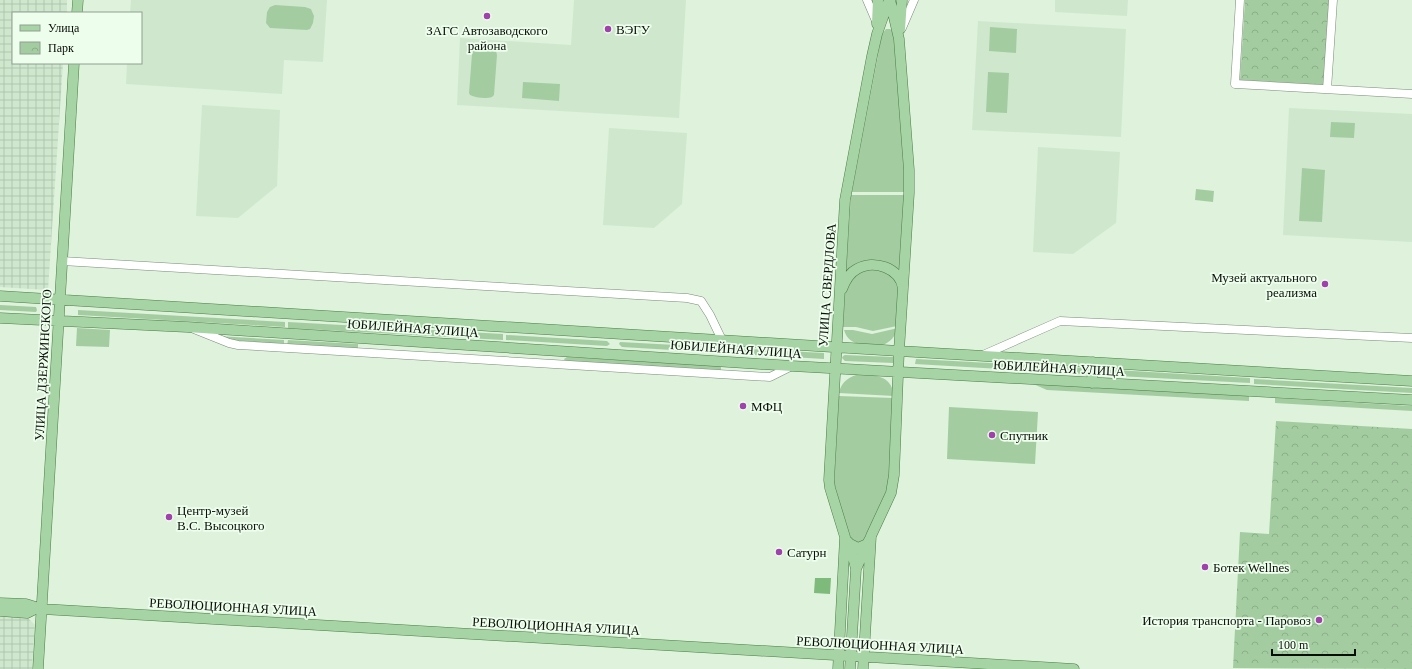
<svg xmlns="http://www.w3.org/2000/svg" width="1412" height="669" viewBox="0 0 1412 669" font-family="'Times New Roman',serif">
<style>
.built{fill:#cfe8cd}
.industrial{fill:url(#industrial-grid)}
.green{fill:#a3cda0}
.park{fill:url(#park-crowns)}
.water{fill:#7ebb7a}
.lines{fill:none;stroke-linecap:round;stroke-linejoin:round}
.minor-casing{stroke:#798b77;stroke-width:9}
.major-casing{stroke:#4a7d46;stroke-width:11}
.minor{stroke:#fff;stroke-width:8}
.major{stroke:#a7d4a4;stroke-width:10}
.poi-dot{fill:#9f42ab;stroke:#eefeed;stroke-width:1.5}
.labels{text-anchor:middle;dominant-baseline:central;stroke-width:3.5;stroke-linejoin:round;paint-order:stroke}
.poi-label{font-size:13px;fill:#090f08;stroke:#eefeed;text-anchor:start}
.street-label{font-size:13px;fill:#090f08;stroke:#eefeed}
</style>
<defs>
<pattern id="industrial-grid" width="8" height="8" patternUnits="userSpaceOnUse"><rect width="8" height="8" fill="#cfe8cd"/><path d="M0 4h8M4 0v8" fill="none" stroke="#b0c6af"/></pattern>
<pattern id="park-crowns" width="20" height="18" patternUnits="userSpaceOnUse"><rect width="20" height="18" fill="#a3cda0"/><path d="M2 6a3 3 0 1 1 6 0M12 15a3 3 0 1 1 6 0" fill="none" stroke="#8baf88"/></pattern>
</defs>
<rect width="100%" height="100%" fill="#def2dc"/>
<path class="built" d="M131 0H327L323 62 284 60 282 94 126 84 127 63H141V13H130Z
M574 0H686L679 118 457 105 460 38 571 45Z
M1055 0H1128L1127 16 1055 12Z
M978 21 1126 29 1121 137 972 130Z
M202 105 280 110 277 186 238 218 196 216Z
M1289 108 1412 114V242L1283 235Z
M609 128 687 133 682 204 654 228 603 225Z
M1038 147 1120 152 1116 223 1073 254 1033 252Z"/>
<path class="industrial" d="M0 0H67V13H13V63H63L48 290 0 287Z
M0 615 26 616 35 625 32 669H0Z"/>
<path class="green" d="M275 5 305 7 311 9 314 16 313 23 310 29 307 30 270 28 266 23 267 12 270 7Z
M990 27 1017 29 1016 53 989 51Z
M886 29H890L894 32 906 192H852L882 34Z
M478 48 493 49 496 51 497 55 494 95 492 97C486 99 476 98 470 95L469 93 472 54 474 50Z
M988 72 1009 73 1007 113 986 112Z
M523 82 560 84 559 101 522 98Z
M1331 122 1355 123 1354 138 1330 137Z
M1302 168 1325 170 1322 222 1299 221Z
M1196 189 1214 191 1213 202 1195 200Z
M851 195H906L903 277 889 265 846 272Z
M865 270H884L894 278 901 288 897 326 873 331 856 327H843L845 291C848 280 856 275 865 270Z
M0 305 36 307 37 310 36 312 0 310Z
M78 310 285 322V327L78 315Z
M288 322 503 334V340L288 328Z
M77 328 110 330 109 347 76 346Z
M898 328C896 336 890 342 883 345 868 344 849 348 844 330H853L872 334Z
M506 335 607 341 610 344 607 346 506 340Z
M217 336 284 340V346L239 343Z
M288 340 358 344V350L287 346Z
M620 342 824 353V359L622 347 619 344Z
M845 355 893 357V363L845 361 842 358 843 356Z
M567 357 721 366V370L565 361 564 359Z
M916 359 1086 368 1088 372 1086 374 915 364Z
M1099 369 1250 378V383L1099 375 1097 372Z
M856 375C874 376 891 373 894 396L839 393C841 383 847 378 856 375Z
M1254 379 1412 388V393L1254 384Z
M1031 383 1249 396V401L1047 390Z
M839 396 893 398 890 479 886 492 863 544 851 543 834 484Z
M1275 398 1412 406V411L1275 403Z
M949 407 1038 412 1035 464 947 459Z"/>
<path class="park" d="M1245 0H1330L1324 85 1240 80Z
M1276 421 1412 429V669L1233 668 1240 532 1269 534Z"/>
<path class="water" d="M815 578H831L830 594 814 593Z"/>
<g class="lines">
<defs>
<path id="minor" d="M867 0 876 21
M1240 0 1235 84 1412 94
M902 28 914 0
M1327 89 1333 0
M62 261 687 298 701 301 710 315 722 340
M194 329 229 343 238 345 770 377 792 366
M983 355 1060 321 1412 338"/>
<path id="major" d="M77 13 78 0
M877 24 878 0
M900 29 902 0
M842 289C845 281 849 273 857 269 874 259 900 268 903 288
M0 296 899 351 1412 381
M0 318 187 327 792 366 1412 400
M1092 383 1093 362
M847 541 850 544 858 548 867 544 871 537
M850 544 856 569 850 669
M856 569 867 544
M0 603 26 604 42 609 1074 669
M0 611 27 613 37 608
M38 669 74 63
M838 669 845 537 830 488 829 480 845 200 872 56 877 34 889 0
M863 669 871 536 891 493 894 475 899 351 909 193V170L899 39 890 0"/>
</defs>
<use href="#minor" class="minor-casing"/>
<use href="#major" class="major-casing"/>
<use href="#minor" class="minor"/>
<use href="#major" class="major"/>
</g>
<g class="poi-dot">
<circle cx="487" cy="16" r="4"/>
<circle cx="608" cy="29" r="4"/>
<circle cx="1325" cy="284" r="4"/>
<circle cx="743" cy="406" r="4"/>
<circle cx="992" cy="435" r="4"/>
<circle cx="169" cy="517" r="4"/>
<circle cx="779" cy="552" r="4"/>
<circle cx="1205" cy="567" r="4"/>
<circle cx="1319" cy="620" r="4"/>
</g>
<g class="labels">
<g class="poi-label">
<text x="616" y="29">ВЭГУ</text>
<text x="487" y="30" text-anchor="middle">ЗАГС Автозаводского<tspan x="487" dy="15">района</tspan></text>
<text x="1317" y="277" text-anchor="end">Музей актуального<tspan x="1317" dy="15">реализма</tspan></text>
<text x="751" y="406">МФЦ</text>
<text x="1000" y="435">Спутник</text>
<text x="177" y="510">Центр-музей<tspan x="177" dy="15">В.С. Высоцкого</tspan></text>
<text x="787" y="552">Сатурн</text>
<text x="1213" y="567">Ботек Wellnes</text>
<text x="1311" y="620" text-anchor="end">История транспорта - Паровоз</text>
</g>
<g class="street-label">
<text transform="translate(827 285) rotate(-86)">УЛИЦА СВЕРДЛОВА</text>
<text transform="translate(413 328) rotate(4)">ЮБИЛЕЙНАЯ УЛИЦА</text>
<text transform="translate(736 349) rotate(4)">ЮБИЛЕЙНАЯ УЛИЦА</text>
<text transform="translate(43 365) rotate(-87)">УЛИЦА ДЗЕРЖИНСКОГО</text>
<text transform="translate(1059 368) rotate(3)">ЮБИЛЕЙНАЯ УЛИЦА</text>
<text transform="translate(233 607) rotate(3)">РЕВОЛЮЦИОННАЯ УЛИЦА</text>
<text transform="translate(556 626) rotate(3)">РЕВОЛЮЦИОННАЯ УЛИЦА</text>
<text transform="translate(880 645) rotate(3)">РЕВОЛЮЦИОННАЯ УЛИЦА</text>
</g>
</g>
<rect x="12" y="12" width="130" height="52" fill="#eefeed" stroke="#929e91"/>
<rect x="20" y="25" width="20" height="6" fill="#a7d4a4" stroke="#929e91"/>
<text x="48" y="32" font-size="12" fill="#090f08">Улица</text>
<rect x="20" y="42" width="20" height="12" fill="url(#park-crowns)" stroke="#929e91"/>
<text x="48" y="52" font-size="12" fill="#090f08">Парк</text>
<path d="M1272 649v6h83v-6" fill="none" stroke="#090f08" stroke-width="2"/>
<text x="1278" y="649" font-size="12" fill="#090f08" stroke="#eefeed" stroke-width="3" paint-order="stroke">100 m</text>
</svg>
